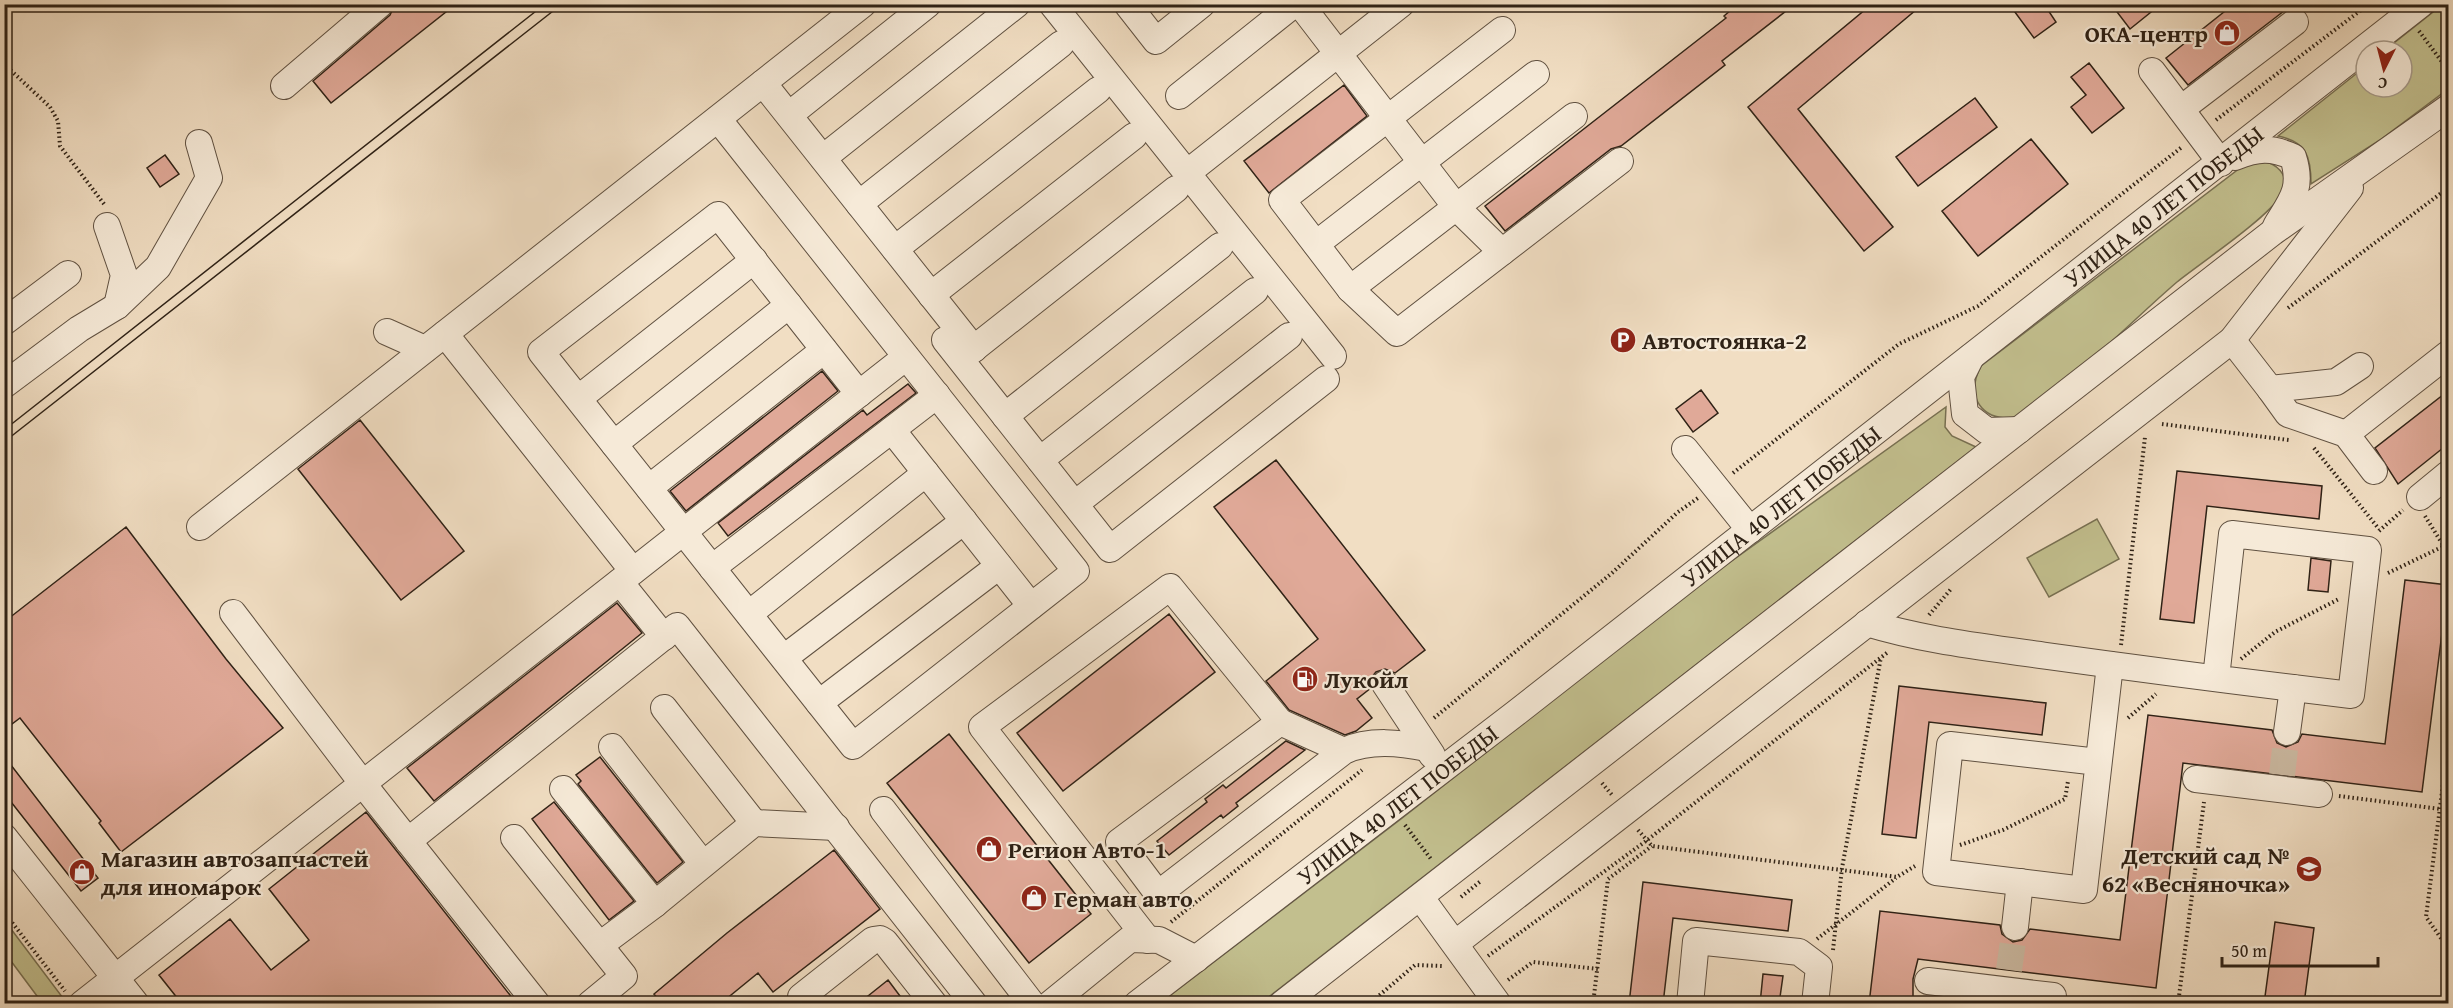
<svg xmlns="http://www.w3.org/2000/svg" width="2453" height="1008" viewBox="0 0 2453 1008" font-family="'Gentium Book Plus',serif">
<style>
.green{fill:#c2bf8e;stroke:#787052;stroke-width:1.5}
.building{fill:#e0a998;stroke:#2f2216;stroke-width:1.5}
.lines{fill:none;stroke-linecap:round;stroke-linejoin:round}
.minor-tunnel{stroke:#cab8a0;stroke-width:26;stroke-dasharray:26 13;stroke-linecap:butt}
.minor-casing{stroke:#605141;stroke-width:28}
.path{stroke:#2f2216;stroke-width:4;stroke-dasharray:1.5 3;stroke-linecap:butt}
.minor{stroke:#f6ead8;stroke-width:26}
.tram{stroke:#2f2216;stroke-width:1.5}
.labels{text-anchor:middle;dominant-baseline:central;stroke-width:4.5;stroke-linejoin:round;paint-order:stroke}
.poi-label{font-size:24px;font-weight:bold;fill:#2f2216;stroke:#f6ead8;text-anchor:start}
.street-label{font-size:24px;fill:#2f2216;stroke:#f6ead8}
</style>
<rect width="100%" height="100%" fill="#f1dec3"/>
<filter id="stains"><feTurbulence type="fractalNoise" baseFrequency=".00333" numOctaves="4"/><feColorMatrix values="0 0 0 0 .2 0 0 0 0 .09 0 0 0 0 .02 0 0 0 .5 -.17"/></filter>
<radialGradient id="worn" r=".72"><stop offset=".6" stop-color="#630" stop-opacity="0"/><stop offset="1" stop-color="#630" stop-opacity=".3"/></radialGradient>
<path class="green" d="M2442 5H2448V89L2380 140 2311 184C2311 157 2307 142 2278 136L2366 66V87H2402V51H2384Z
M2267 162C2281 167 2290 179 2282 194 2268 218 2202 262 2177 282 2149 306 2123 332 2095 356 2070 377 2042 397 2016 418 1981 421 1965 397 1981 366L2244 165Z
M1946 407 1945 427 1952 436 1976 447 1261 1003 1159 1004 1401 819 1708 578Z
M2097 519 2119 559 2049 597 2027 558Z
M5 921 66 1002 51 1003 40 1000 5 953Z"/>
<path class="building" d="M395 4H456L331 103 313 81 390 15Z
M1738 4H1795L1722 61 1725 65 1621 146 1611 149 1505 231 1485 206 1726 18 1724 16Z
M1872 4H1923L1798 109 1893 227 1864 251 1748 107Z
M2009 4H2044L2056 22 2034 38Z
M2111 4H2161L2130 29Z
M2234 4H2293L2188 85 2166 58Z
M2089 63 2124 108 2092 133 2071 107 2086 95 2071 77Z
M1344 85 1367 116 1269 193 1244 161Z
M1975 98 1997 127 1918 186 1896 157Z
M2031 139 2068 184 1978 256 1942 211Z
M165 155 179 174 160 187 147 168Z
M822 371 838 391 686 511 670 491Z
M908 384 916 393 728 536 718 523 863 410 867 415Z
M1701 390 1718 413 1693 432 1676 409Z
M2448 391V444L2398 484 2375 448Z
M360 420 464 551 401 600 298 469Z
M1276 460 1425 650 1395 673 1385 669 1376 672 1371 678V688L1357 699 1372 718 1356 731 1345 735 1289 710 1266 681 1318 639 1214 507Z
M2177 471 2322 486 2319 519 2207 506 2194 623 2160 619Z
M126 527 226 659 283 728 121 852 99 823 101 821 20 718 4 730V622Z
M2311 558 2331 561 2328 592 2308 590Z
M2405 580 2448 585 2422 792 2183 763 2156 988 1918 959 1913 979V1004H1869L1880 911 2000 925 2002 934 2013 942 2022 940 2030 929 2120 940 2148 715 2272 730 2277 743 2286 747 2298 742 2302 734 2385 744Z
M617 603 642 633 434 801 407 768Z
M1169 614 1215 672 1063 791 1017 733Z
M1899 686 2046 703 2042 735 1929 722 1916 838 1882 834Z
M949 734 1091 914 1029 963 887 783Z
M1286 741 1305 750 1236 803 1238 806 1223 818 1221 815 1169 855 1157 841 1207 802 1205 799 1223 785 1226 788Z
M4 756 98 878 81 891 4 793Z
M600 757 683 862 657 883 578 784 581 781 576 775Z
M554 802 634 901 609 920 532 819Z
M366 812 517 1004H182L159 975 230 919 271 970 309 940 269 889Z
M834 850 880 909 773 992 758 973 720 1004H662L654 994 727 933Z
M1643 882 1792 900 1788 931 1673 918 1663 1004H1629Z
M2275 922 2314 928 2304 1004H2264Z
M1763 974 1783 976 1779 1004H1760Z
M888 980 906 1004H858Z"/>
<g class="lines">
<path class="minor-tunnel" d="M2282 775 2287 732
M2009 970 2015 927"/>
<defs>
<g id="minor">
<path d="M1052 4 1333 356"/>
<path d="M1127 4 1156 41 1202 4"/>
<path d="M1300 4 1456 207 1502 252"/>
<path d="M1502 30 1282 200 1350 289 1397 333 1620 161"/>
<path d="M2152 71 2221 163"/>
<path d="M763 83 974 349"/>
<path d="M284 86 380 4"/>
<path d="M1179 96 1294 4"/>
<path d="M2181 109 2295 22"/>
<path d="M789 115 928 4"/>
<path d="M718 119 1076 571 853 746 541 352 718 215 859 394"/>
<path d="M2235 157C2258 148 2271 147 2293 157 2303 188 2292 200 2276 226"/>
<path d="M823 158 1017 4"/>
<path d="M1187 173 1401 4"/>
<path d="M859 204 1061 44"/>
<path d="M107 226 124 275 117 306"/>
<path d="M1316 244 1536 74"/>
<path d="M895 249 1098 90"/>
<path d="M1350 289 1574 116"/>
<path d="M931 295 1134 136"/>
<path d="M4 322 68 274"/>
<path d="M387 332 425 349"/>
<path d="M445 334 633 571"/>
<path d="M945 340 1110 549 1326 379"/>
<path d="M2232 340 2270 389 2336 382 2360 366"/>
<path d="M1971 357 1961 377 1965 414 1987 431 2019 430"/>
<path d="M962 358 1176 189"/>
<path d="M4 385 79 329 117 306 158 267 209 178 199 143"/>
<path d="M2270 389 2288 414 2346 434 2374 471"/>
<path d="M579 398 754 260"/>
<path d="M1005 416 1220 246"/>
<path d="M892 430 1031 606"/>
<path d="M2346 434 2448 354"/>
<path d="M614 444 789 305"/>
<path d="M1685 449 1750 530"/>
<path d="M1040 460 1255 291"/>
<path d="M649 488 824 350"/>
<path d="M2420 497 2448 474"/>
<path d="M1075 504 1289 336"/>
<path d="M200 527 863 4"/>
<path d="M712 568 937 395"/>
<path d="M620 582 664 637"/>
<path d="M233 613 363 784 537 1004"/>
<path d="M749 614 926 473"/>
<path d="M1867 623C1926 641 1986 647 2047 656 2148 670 2249 683 2351 695L2368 550 2232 534 2216 678"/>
<path d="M784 658 964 521"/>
<path d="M1385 684 1432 755"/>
<path d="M819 703 999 566"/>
<path d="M664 708 754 823"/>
<path d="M2287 732 2293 688"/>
<path d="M612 747 703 864"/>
<path d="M1344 751 1280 722 1119 842 1158 894 1344 751C1370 739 1401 743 1427 748"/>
<path d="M2098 762 1950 745 1936 872 2084 890 2110 665"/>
<path d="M2196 779 2319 794"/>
<path d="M563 789 655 904"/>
<path d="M883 810 1032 1004"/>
<path d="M4 837 136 1004"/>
<path d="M514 838 624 976 590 1004"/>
<path d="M408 841 677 626 974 1004"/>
<path d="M1421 898 1498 1004"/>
<path d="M2015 927 2020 882"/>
<path d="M1148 940 982 727 1170 587 1280 722"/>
<path d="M1456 943 2232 340 2350 188"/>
<path d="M600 945 655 904 754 823 836 827"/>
<path d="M1928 981 2053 996"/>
<path d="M801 997 873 940 880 939 885 942 934 1004"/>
<path d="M82 1004 906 357"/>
<path d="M1050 1004 1130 939 1159 940 1196 959"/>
<path id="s1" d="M1137 1004 1516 713 2421 4"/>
<path d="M1282 1004 2273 232 2448 108"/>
<path d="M1690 1004 1696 941 1799 952 1819 967 1815 1004"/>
</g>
</defs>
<use href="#minor" class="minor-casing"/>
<path class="path" d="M2419 31 2448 70
M4 64 50 107 58 121 60 146 104 204
M2216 120 2369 4
M2288 308 2448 188
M2162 424 2289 440
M2314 448 2379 529
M1733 473 1899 344 1978 306 2182 147
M2425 516 2448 553
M2379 531 2403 510
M2388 573 2444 546
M1929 615 1951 589
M2121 645 2145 437
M2241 659 2275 632 2339 599
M1434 718 1612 573 1678 512 1698 498
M2128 718 2156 694
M2448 745 2426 917 2448 948
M1602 783 1612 795
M2339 796 2440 809
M1405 825 1431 859
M1638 830 1652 846 1897 877 1915 866
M1960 845 2003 830 2065 799 2068 781
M1461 897 1482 880
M4 912 65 991
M1171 922 1362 770
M1817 939 1896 878
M1833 950 1842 868 1881 657
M1488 956 1646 841 1888 652
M1508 980 1533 962 1598 969
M2074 998 2119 1004
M1369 1004 1415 965 1442 966
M1593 1004 1608 879 1652 846
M2178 1004 2204 802"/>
<use href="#minor" class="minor"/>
<path class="tram" d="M4 430 545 4
M4 442 562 4"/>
</g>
<defs>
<symbol id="shop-disc" viewBox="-11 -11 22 22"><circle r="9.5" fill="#8f2418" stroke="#f6ead8"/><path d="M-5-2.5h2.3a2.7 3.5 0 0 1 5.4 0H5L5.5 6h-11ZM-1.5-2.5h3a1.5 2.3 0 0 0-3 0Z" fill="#fff"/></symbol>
<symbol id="parking-disc" viewBox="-11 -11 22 22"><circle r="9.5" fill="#8f2418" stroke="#f6ead8"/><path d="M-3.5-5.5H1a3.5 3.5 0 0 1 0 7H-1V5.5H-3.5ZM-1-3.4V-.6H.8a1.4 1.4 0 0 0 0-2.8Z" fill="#fff"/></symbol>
<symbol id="fuel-disc" viewBox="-11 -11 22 22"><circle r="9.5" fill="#8f2418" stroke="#f6ead8"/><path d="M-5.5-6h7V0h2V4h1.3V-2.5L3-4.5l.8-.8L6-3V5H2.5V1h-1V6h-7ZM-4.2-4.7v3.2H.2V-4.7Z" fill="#fff"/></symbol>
<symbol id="school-disc" viewBox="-11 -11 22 22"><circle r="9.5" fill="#8f2418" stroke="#f6ead8"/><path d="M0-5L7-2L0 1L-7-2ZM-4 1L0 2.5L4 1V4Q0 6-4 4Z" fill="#fff"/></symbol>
</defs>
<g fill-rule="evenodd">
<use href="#shop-disc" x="2212" y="18" width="30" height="30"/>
<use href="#parking-disc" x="1608" y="325" width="30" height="30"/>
<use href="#fuel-disc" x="1290" y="664" width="30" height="30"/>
<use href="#shop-disc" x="974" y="834" width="30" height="30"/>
<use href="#school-disc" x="2294" y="854" width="30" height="30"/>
<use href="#shop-disc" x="67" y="857" width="30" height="30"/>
<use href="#shop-disc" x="1019" y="883" width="30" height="30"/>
</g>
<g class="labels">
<g class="poi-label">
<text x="2208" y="33" text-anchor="end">ОКА-центр</text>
<text x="1642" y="340">Автостоянка-2</text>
<text x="1324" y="679">Лукойл</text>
<text x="1008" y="849">Регион Авто-1</text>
<text x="2290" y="855" text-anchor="end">Детский сад №<tspan x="2290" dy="28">62 «Весняночка»</tspan></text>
<text x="101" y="858">Магазин автозапчастей<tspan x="101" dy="28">для иномарок</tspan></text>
<text x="1054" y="898">Герман авто</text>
</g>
<g class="street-label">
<text stroke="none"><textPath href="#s1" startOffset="1300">УЛИЦА 40 ЛЕТ ПОБЕДЫ</textPath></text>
<text stroke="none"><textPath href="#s1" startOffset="814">УЛИЦА 40 ЛЕТ ПОБЕДЫ</textPath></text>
<text stroke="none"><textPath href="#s1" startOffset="328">УЛИЦА 40 ЛЕТ ПОБЕДЫ</textPath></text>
</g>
</g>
<rect width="2453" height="1008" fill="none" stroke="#f1dec3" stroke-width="24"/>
<rect x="6" y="6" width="2441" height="996" fill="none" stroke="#2f2216" stroke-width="3"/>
<rect x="12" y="12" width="2429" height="984" fill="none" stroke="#2f2216" stroke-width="1.5"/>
<g transform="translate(2384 69) rotate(186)"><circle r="28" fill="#f6ead8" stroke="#a69a8a" stroke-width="1.5"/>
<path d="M0-4.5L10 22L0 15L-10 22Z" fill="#8f2418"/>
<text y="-9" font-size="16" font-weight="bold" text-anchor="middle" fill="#2f2216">С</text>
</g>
<path d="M2222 957v9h156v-9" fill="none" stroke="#2f2216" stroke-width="3"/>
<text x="2231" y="957" font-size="18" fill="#2f2216" stroke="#f6ead8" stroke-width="4.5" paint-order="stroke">50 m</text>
<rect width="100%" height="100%" filter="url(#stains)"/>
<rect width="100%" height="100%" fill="url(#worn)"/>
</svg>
